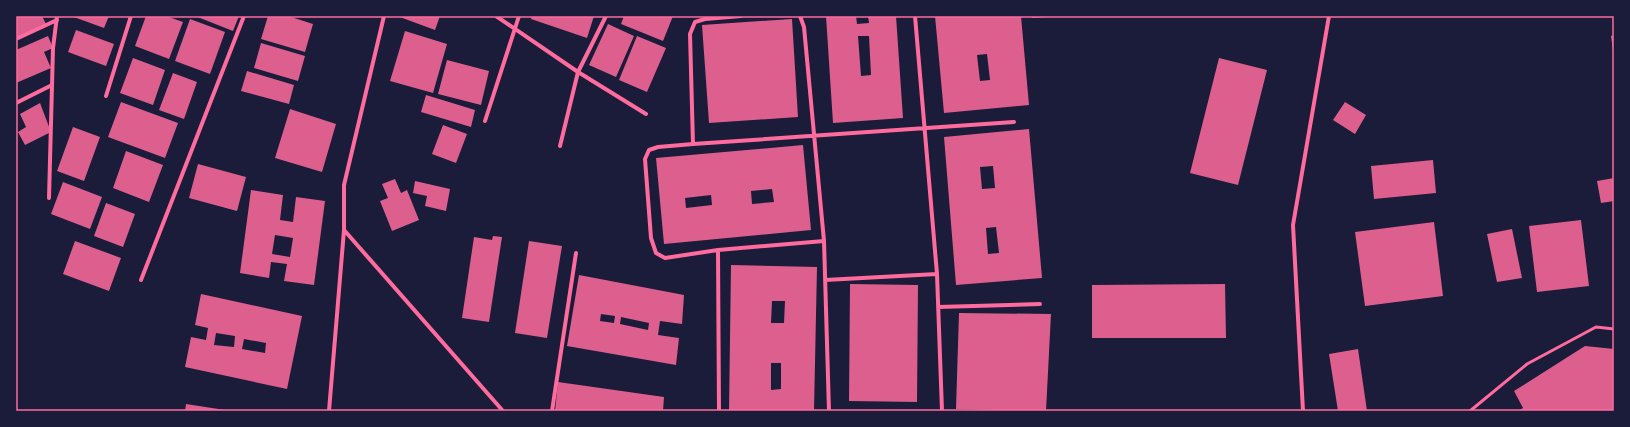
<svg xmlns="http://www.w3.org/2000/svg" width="1630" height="427" viewBox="0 0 1630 427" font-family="'Titillium Web',sans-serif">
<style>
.building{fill:#dd5f8e;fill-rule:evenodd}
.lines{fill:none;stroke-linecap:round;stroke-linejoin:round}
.service{stroke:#ff6b9d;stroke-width:3}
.minor{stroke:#ff6b9d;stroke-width:4}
.neatline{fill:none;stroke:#ff6b9d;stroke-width:1.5}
</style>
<rect width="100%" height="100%" fill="#1b1b3a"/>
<path class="building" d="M16 16H42L46 24 16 39Z
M71 16H109L104 28Z
M146 16H166L183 22 169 59 135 46Z
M195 16H239L233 31Z
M268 16H288L313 24 305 52 261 39Z
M397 16H440L435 30Z
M532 16H594L587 38 531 19Z
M624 16H673L663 41 621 24Z
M826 16H856L857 24 869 23 868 16H896L903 118 833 123ZM858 36H869L871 75 861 76Z
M935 16H1021L1029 105 944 113ZM987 54 990 80 980 81 977 55Z
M1032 16H1049V17L1032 18Z
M190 19 225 32 210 74 175 61Z
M792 19 798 117 709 123 702 25Z
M608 24 634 36 616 77 589 65Z
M76 30 114 44 106 66 68 52Z
M405 31 447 44 433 93 390 81Z
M1614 35V49L1613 50 1611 36Z
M48 36 53 48 44 52 51 68 16 83V50Z
M637 36 666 48 647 92 619 80Z
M261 43 305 56 298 81 254 68Z
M133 58 165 70 153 105 120 93Z
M1219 58 1267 70 1238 185 1190 173Z
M447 60 489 71 481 105 438 94Z
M247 71 294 85 289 104 241 91Z
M173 73 197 82 184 119 159 110Z
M426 95 475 110 471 127 421 112Z
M121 102 178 123 165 158 108 137Z
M1345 102 1366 115 1355 134 1333 120Z
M40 103 51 132 25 145 18 132 26 127 20 114Z
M290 109 336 124 322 172 275 158Z
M443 125 467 134 456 163 432 154Z
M73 127 100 137 84 181 57 171Z
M1029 129 1042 278 956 285 944 137ZM993 166 995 188 982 189 980 167ZM996 227 999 253 988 254 986 228Z
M803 145 811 230 664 244 656 158ZM772 189 774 202 752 204 751 191ZM711 195 712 205 686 208 685 198Z
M126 151 163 165 149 202 113 188Z
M1433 160 1436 193 1374 199 1371 166Z
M198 164 246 177 237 211 189 198Z
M1614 178V201L1601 203 1597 181Z
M395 179 401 193 407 190 419 220 392 231 380 201 388 198 382 184Z
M415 181 450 189 446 211 425 206 427 196 413 193Z
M63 182 102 197 90 229 51 214Z
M251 190 283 195 280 220 293 222 296 197 325 201 314 285 284 281 287 264 271 262 269 278 240 273ZM275 235 293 238 290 257 272 254Z
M106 203 135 214 123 247 94 236Z
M1581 220 1589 286 1537 292 1529 226Z
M1434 222 1443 296 1365 306 1355 232Z
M1512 229 1522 278 1497 282 1487 234Z
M493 236 502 237 489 322 462 318 474 237 492 240Z
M75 241 121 258 109 291 63 274Z
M529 241 562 246 547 338 515 333Z
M731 265 817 267 814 411H729ZM772 301H785L784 323H771ZM771 363H781V389L771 390Z
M579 275 684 295 682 324 660 321 658 335 679 338 676 365 567 346ZM601 314 615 316 614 323 600 321ZM621 317 649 323 648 330 620 324Z
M850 284 918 285 917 402 849 401Z
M1225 284 1226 338H1092V285Z
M201 294 302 316 287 389 185 367 191 337 206 340 208 328 195 325ZM216 333 235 336 234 347 214 345ZM244 339 266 343 265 353 242 349Z
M959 313 1051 314 1046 411 956 409Z
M1585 346 1614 349V411H1518L1523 408 1514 391Z
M1358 349 1367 411H1338L1329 354Z
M558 382 664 397 663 411H555Z
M186 404 225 410V411H185Z"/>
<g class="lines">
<path class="service" d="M1470 411 1527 364 1596 327 1614 329"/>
<path class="minor" d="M384 16 344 185V230L503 411
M496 16 578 72 560 146
M606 16 578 72 646 114
M741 16 705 19 695 22 690 34 693 144 658 147 649 150 645 159 651 238 656 253 665 258 718 250 824 241
M800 16 804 27 824 241 829 411
M915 16 937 274 942 411
M16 39 57 20
M106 96 131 16
M16 103 52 85
M485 121 519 16
M693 144 1014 122
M49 198 53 48 57 16
M718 250 719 411
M141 280 244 16
M825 280 937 274
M938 307 1040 304
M329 411 344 230
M552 411 576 253
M1303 411 1293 225 1329 16"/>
</g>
<rect width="1630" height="427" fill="none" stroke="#1b1b3a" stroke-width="34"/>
<rect x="17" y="17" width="1596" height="393" class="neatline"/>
</svg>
